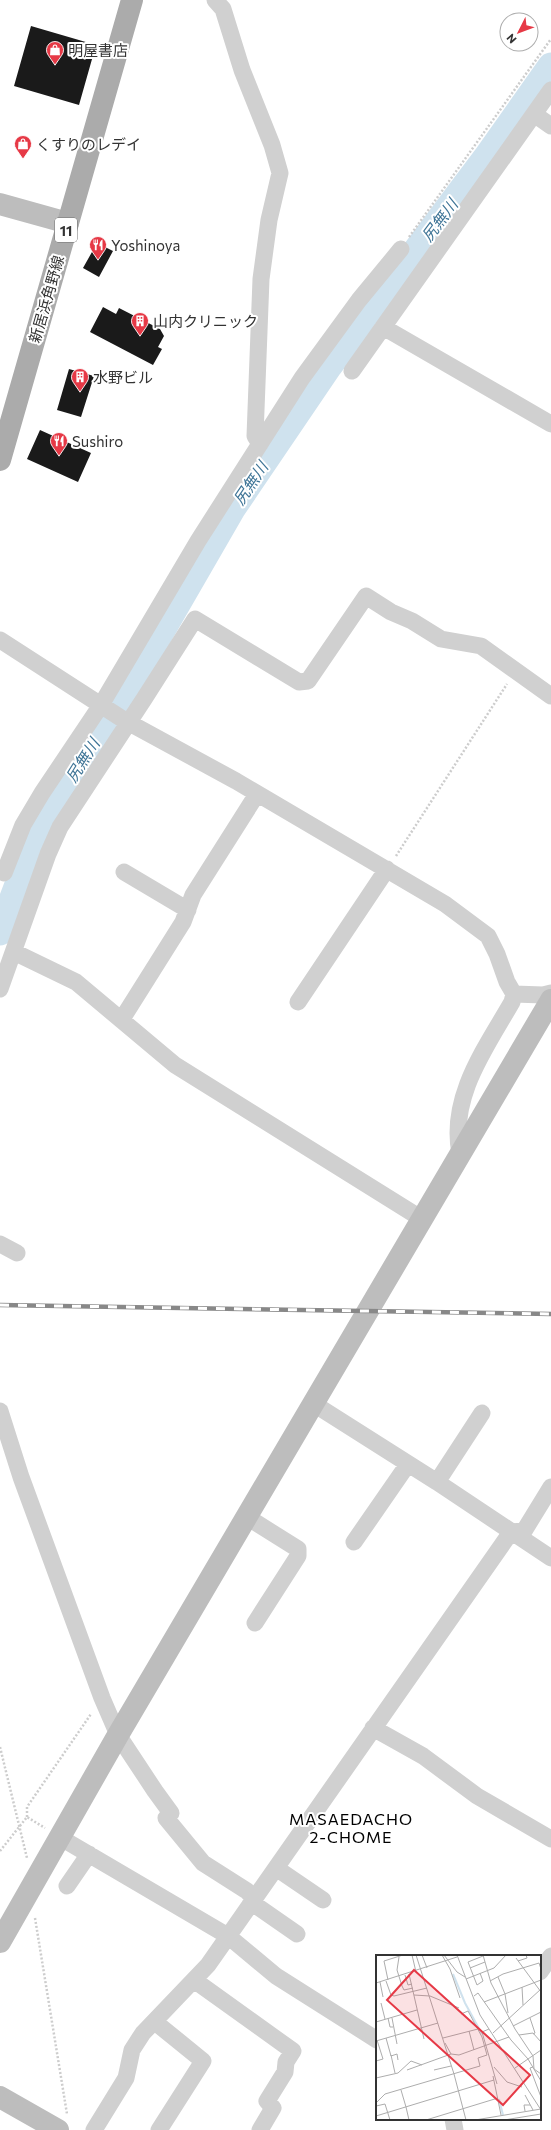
<svg xmlns="http://www.w3.org/2000/svg" width="551" height="2130" viewBox="0 0 551 2130" font-family="Commissioner,'Noto Sans JP',sans-serif">
<style>
.lines{fill:none;stroke-linecap:round;stroke-linejoin:round}
.river{stroke:#cfe2ee;stroke-width:27}
.building{fill:#1a1a1a}
.path{stroke:#cdcdcd;stroke-width:2.5;stroke-dasharray:2 2;stroke-linecap:butt}
.street{stroke:#d0d0d0;stroke-width:17}
.secondary{stroke:#bdbdbd;stroke-width:22}
.primary{stroke:#ababab;stroke-width:22}
.rail-casing{stroke:#888;stroke-width:4.5}
.rail{stroke:#fff;stroke-width:3;stroke-dasharray:9;stroke-linecap:butt}
.labels{text-anchor:middle;dominant-baseline:central;stroke-width:4;stroke-linejoin:round;paint-order:stroke}
.shield{fill:#fff;stroke:#707070;stroke-width:1}
.shield-label{font-size:14px;font-weight:bold;fill:#333}
.poi-label{font-size:15px;fill:#333;stroke:#fff;text-anchor:start}
.street-label{font-size:15px;fill:#333;stroke:#fff}
.water-label{font-size:16px;font-style:italic;fill:#3f7597;stroke:#fff}
.neighbourhood-label{font-size:16px;letter-spacing:1px;fill:#000;stroke:#fff}
.inset-river{fill:none;stroke:#cfe2ee;stroke-width:2}
.inset-road{fill:none;stroke:#adadad;stroke-width:1}
.view{fill:#e63946;fill-opacity:0.15;stroke:#e63946;stroke-width:2}
.inset-edge{fill:none;stroke:#333;stroke-width:2}
</style>
<rect width="100%" height="100%" fill="#fff"/>
<g class="lines">
<path class="river" d="M0 932 39 829 135 677 232 509 329 366 486 158 551 66"/>
</g>
<path class="building" d="M31 26 96 45 79 105 14 86Z
M97 243 113 251 99 277 83 268Z
M103 307 116 314 119 308 160 329 164 336 158 347 162 349 153 365 90 332Z
M69 369 94 376 81 417 57 410Z
M40 430 91 453 78 482 27 459Z"/>
<g class="lines">
<path class="path" d="M409 237 551 39
M396 856 507 684
M0 1747 27 1858
M27 1817V1807L91 1714
M0 1851 27 1817 45 1828
M35 1918 67 2114"/>
<path class="street" d="M215 0 223 9 242 70 272 145 280 173 269 220 261 279 255 436 260 444
M534 114 551 126
M383 327 551 424
M352 371 551 90
M0 640 124 720 236 781 445 904 488 936 497 954 507 982 514 994 543 995 551 993
M0 871 4 873 23 825 42 793 101 705 198 541 302 378 359 300 401 249
M124 872 188 910
M14 952 76 982 175 1065 422 1219
M0 989 48 854 60 827 144 699 195 619 299 682 308 681 366 596 391 612 412 621 441 639 481 646 551 696
M298 1002 387 869
M122 1019 183 922 193 895 257 794
M460 1154C449 1097 485 1049 512 1002L514 994
M0 1244 17 1253
M314 1404 437 1482 551 1558
M0 1411 21 1477 102 1698 118 1735 155 1791 171 1813 166 1818 203 1863 247 1891 254 1899
M437 1482 482 1413
M247 1517 298 1549V1556L255 1623
M354 1542 408 1464
M373 1728 423 1756 477 1796 551 1839
M61 1838 228 1936 276 1976 377 2040
M276 1868 323 1900
M67 1886 89 1854
M251 1902 297 1934
M540 1972 551 1956
M194 1980 293 2051 286 2062 285 2072 267 2101 273 2108 260 2130
M155 2022 203 2061 159 2130
M453 2119 455 2130
M94 2130 126 2078 132 2050 143 2033 208 1965 511 1532 524 1531 551 1487"/>
<path class="secondary" d="M0 204 68 223
M0 1942 118 1735 551 1000
M0 2097 58 2130"/>
<path class="primary" d="M0 460 132 0"/>
<defs>
<path id="rail" d="M0 1305 551 1314"/>
</defs>
<use href="#rail" class="rail-casing"/>
<use href="#rail" class="rail"/>
</g>
<defs>
<symbol id="shop-pin" viewBox="-11 -11 22 30"><path d="M0 17L-7.5 6A9.5 9.5 0 1 1 7.5 6Z" fill="#e63946" stroke="#fff"/><path d="M-5-2.5h2.3a2.7 3.5 0 0 1 5.4 0H5L5.5 6h-11ZM-1.5-2.5h3a1.5 2.3 0 0 0-3 0Z" fill="#fff"/></symbol>
<symbol id="restaurant-pin" viewBox="-11 -11 22 30"><path d="M0 17L-7.5 6A9.5 9.5 0 1 1 7.5 6Z" fill="#e63946" stroke="#fff"/><path d="M-5-6h1v4h1v-4h1v4h1v-4h1v5L-1.5 .5V6h-2V.5L-5-1ZM5-6V6H3V1.5H1.5Q1.5-4 5-6Z" fill="#fff"/></symbol>
<symbol id="building-pin" viewBox="-11 -11 22 30"><path d="M0 17L-7.5 6A9.5 9.5 0 1 1 7.5 6Z" fill="#e63946" stroke="#fff"/><path d="M-4-6H4V6H1V3H-1V6H-4ZM-2.5-4.3h1.7v1.8h-1.7ZM.8-4.3h1.7v1.8H.8ZM-2.5-1h1.7V.8h-1.7ZM.8-1h1.7V.8H.8Z" fill="#fff"/></symbol>
</defs>
<g fill-rule="evenodd">
<use href="#shop-pin" x="45" y="40" width="20" height="27"/>
<use href="#shop-pin" x="13" y="134" width="20" height="27"/>
<use href="#restaurant-pin" x="88" y="235" width="20" height="27"/>
<use href="#building-pin" x="130" y="311" width="20" height="27"/>
<use href="#building-pin" x="70" y="367" width="20" height="27"/>
<use href="#restaurant-pin" x="49" y="431" width="20" height="27"/>
</g>
<g class="labels">
<rect class="shield" x="55" y="218" width="22" height="24" rx="3"/>
<g class="shield-label">
<text x="66" y="230">11</text>
</g>
<g class="poi-label">
<text x="68" y="50">明屋書店</text>
<text x="36" y="144">くすりのレデイ</text>
<text x="111" y="245">Yoshinoya</text>
<text x="153" y="321">山内クリニック</text>
<text x="93" y="377">水野ビル</text>
<text x="72" y="441">Sushiro</text>
</g>
<g class="street-label">
<text transform="translate(46 299) rotate(-74)">新居浜角野線</text>
</g>
<g class="water-label">
<text transform="translate(439 220) rotate(-53)">尻無川</text>
<text transform="translate(250 483) rotate(-56)">尻無川</text>
<text transform="translate(82 760) rotate(-58)">尻無川</text>
</g>
<g class="neighbourhood-label">
<text x="351" y="1818">MASAEDACHO<tspan x="351" dy="18">2-CHOME</tspan></text>
</g>
</g>
<g transform="translate(376 1955)">
<rect width="165" height="165" fill="#fff"/>
<path class="inset-river" d="M77 19 89 48 106 79M123 144 127 160"/>
<path class="inset-road" d="M36 0 40 17M40 0 78 119 90 165M46 0 51 13M66 0 74 14 84 43M68 0 81 17 89 22M81 0 104 60 165 155M107 0 115 28 139 74 157 101 158 114 165 119M23 2 21 15 26 31 28 35 37 33M140 3 165 37M142 6 151 3 150 0M94 13 109 7M104 18 107 26 101 30 92 7 107 1M33 19 48 84M29 20 32 30 36 29M122 22 129 39 132 58M90 24 118 13 130 0M12 25 8 6 27 0M10 26 15 40 18 41 51 33M114 26 127 19 163 8 165 14M4 27 7 42M0 28 81 2M146 32 147 50M38 40 54 41 83 53M98 41 102 38 135 85 152 104 165 126M108 47 165 25M5 48 9 64M12 63 14 72H17M16 63 21 89M154 63 159 78 157 79M0 67 41 55M137 71 165 57M113 74 106 77 121 129M93 76 98 95M117 78 165 34M143 80 157 78 165 87M10 83 15 101 21 99 22 105M67 83 102 74M0 86 62 68M69 88 75 99M15 100 19 118M0 106 7 104 1 85M118 112 131 127 146 132M157 112 154 113 165 142M139 113 165 95M31 115 75 99 83 100 133 82M58 115 75 111M117 121 125 160M0 123 22 118 35 106 46 110M25 135 30 152M149 140 157 155M0 148 9 139 104 111 102 103 111 100 106 82 92 56 85 59M0 151 9 149 14 165M30 152 33 165M149 156 148 150H154M0 161 118 125M50 165 122 143M99 165 165 154M128 165 165 159"/>
<path class="view" d="M38 15 154 120 127 150 11 45Z"/>
<rect width="165" height="165" class="inset-edge"/>
</g>
<g transform="translate(519 32) rotate(228)"><circle r="19" fill="#ffffff" stroke="#adadad"/>
<path d="M0-3L7 15L0 10L-7 15Z" fill="#e63946"/>
<text y="-6" font-size="11" font-weight="bold" text-anchor="middle" fill="#333333">N</text>
</g>
</svg>
